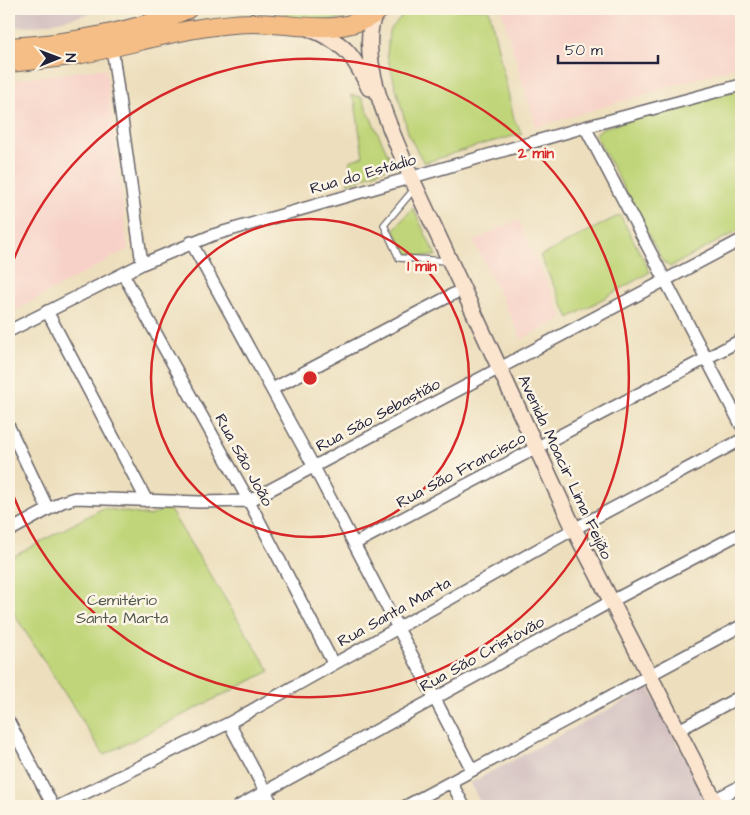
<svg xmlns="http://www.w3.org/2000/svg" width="750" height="815" viewBox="0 0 750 815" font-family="'Architects Daughter',sans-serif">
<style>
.built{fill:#f7d1c7}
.industrial{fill:#d2bfc0}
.green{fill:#c0d579;stroke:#717c5a}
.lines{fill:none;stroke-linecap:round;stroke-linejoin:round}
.service-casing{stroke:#696468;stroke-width:8}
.minor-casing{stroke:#696468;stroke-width:14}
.secondary-casing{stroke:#696468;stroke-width:18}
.primary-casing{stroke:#696468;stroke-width:20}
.service{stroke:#fff;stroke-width:5.5}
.minor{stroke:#fff;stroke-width:11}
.secondary{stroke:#fbe5cf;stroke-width:15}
.primary{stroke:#f5be86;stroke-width:18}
.ring{fill:none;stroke:#d62828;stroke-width:2.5}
.labels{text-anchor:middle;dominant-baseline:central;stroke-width:5;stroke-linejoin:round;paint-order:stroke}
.street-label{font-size:16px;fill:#22223b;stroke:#fcf5e5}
.park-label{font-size:16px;fill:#51584e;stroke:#fcf5e5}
.centre{fill:#d62828;stroke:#fcf5e5;stroke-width:2.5}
.ring-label{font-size:15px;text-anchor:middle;font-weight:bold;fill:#d62828;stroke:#fcf5e5;stroke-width:5;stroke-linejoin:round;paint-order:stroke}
</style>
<rect width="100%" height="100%" fill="#fcf5e5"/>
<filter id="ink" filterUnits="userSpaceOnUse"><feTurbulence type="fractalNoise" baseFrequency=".02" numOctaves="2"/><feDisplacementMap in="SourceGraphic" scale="10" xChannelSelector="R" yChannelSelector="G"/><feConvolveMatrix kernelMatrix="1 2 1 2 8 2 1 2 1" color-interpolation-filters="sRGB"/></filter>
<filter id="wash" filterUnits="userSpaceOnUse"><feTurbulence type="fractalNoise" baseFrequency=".0096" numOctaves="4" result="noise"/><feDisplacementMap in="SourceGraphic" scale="20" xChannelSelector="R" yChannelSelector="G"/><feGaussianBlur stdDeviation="1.12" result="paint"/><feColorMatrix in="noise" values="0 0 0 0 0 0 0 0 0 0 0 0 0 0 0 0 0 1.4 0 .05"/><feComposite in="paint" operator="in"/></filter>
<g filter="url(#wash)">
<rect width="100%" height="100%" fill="#eddfbd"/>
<path class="built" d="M501 9H741V65L536 127Z
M106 68 128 249 9 314V95L18 79Z
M518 220 563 318 522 339 473 241Z"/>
<path class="industrial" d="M9 9H112L35 26 9 27Z
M649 688 710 806H482L470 783Z"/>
<path class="green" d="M277 9H372C347 20 300 31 277 9Z
M408 9H489L514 119 522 134 483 144 424 163 409 136 387 55 389 31Z
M735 90 741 92V229L670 267 663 262 595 134 603 128Z
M350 95 361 97 393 165 348 184 350 161 363 156 355 102Z
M413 208 436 256H407L394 229Z
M620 215 650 272 569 318 540 256Z
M168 507 270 671 104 755 9 606V559L103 508 150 516Z"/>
</g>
<g filter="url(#ink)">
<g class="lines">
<defs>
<path id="service" d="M415 188 384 225 399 258 448 261"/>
<path id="minor" d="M112 47 142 264
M585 127 741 425
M191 242 314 467 472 770
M123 274 249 501 333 663
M47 311 147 501
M9 331 142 264 213 235 585 127 741 85
M272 389 463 289
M9 427 48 509
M9 531 62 502 75 498 200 502 249 501 741 240
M354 544 741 340
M9 722 53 806
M229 723 273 806
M677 731 741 696
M451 782 464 806
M714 800 741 786
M59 806 229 723 574 529 741 440
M239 806 610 602 741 533
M406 806 741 626"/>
<path id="secondary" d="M374 15C357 62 392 132 411 177L574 529 717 806
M308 28C344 42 353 54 369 88"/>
<path id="primary" d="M9 47C65 44 136 32 188 9
M9 63C31 61 54 59 77 55 136 44 192 24 253 23 295 23 345 39 381 9"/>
</defs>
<use href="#service" class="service-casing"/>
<use href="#minor" class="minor-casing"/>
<use href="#secondary" class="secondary-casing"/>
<use href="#primary" class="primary-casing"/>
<use href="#service" class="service"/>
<use href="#minor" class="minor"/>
<use href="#secondary" class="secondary"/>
<use href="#primary" class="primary"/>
</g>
</g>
<g class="ring">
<circle cx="310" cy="378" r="159"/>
<path d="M9 272A319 319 0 1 1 9 484"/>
</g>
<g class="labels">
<g class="street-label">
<text transform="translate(363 174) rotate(-16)">Rua do Estádio</text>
<text transform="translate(378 415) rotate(-28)">Rua São Sebastião</text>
<text transform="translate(244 460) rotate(61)">Rua São João</text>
<text transform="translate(565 467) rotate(65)">Avenida Moacir Lima Feijão</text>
<text transform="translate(461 470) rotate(-28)">Rua São Francisco</text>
<text transform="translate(394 612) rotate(-29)">Rua Santa Marta</text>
<text transform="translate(482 654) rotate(-29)">Rua São Cristóvão</text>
</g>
<g class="park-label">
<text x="122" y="600">Cemitério<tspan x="122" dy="18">Santa Marta</tspan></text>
</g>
</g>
<circle cx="310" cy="378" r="8" class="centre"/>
<g class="ring-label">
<text x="536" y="158">2 min</text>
<text x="422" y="271">1 min</text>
</g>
<rect width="750" height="815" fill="none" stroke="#fcf5e5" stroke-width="30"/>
<g transform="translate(58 58) rotate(89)" stroke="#fcf5e5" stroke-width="4" paint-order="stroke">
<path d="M0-4L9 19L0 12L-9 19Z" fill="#22223b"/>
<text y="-8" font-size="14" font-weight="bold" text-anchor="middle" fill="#22223b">N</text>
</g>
<path d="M558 55v8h100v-8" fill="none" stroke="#22223b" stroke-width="2.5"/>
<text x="565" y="55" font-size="15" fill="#22223b" stroke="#fcf5e5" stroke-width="4" paint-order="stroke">50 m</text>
</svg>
